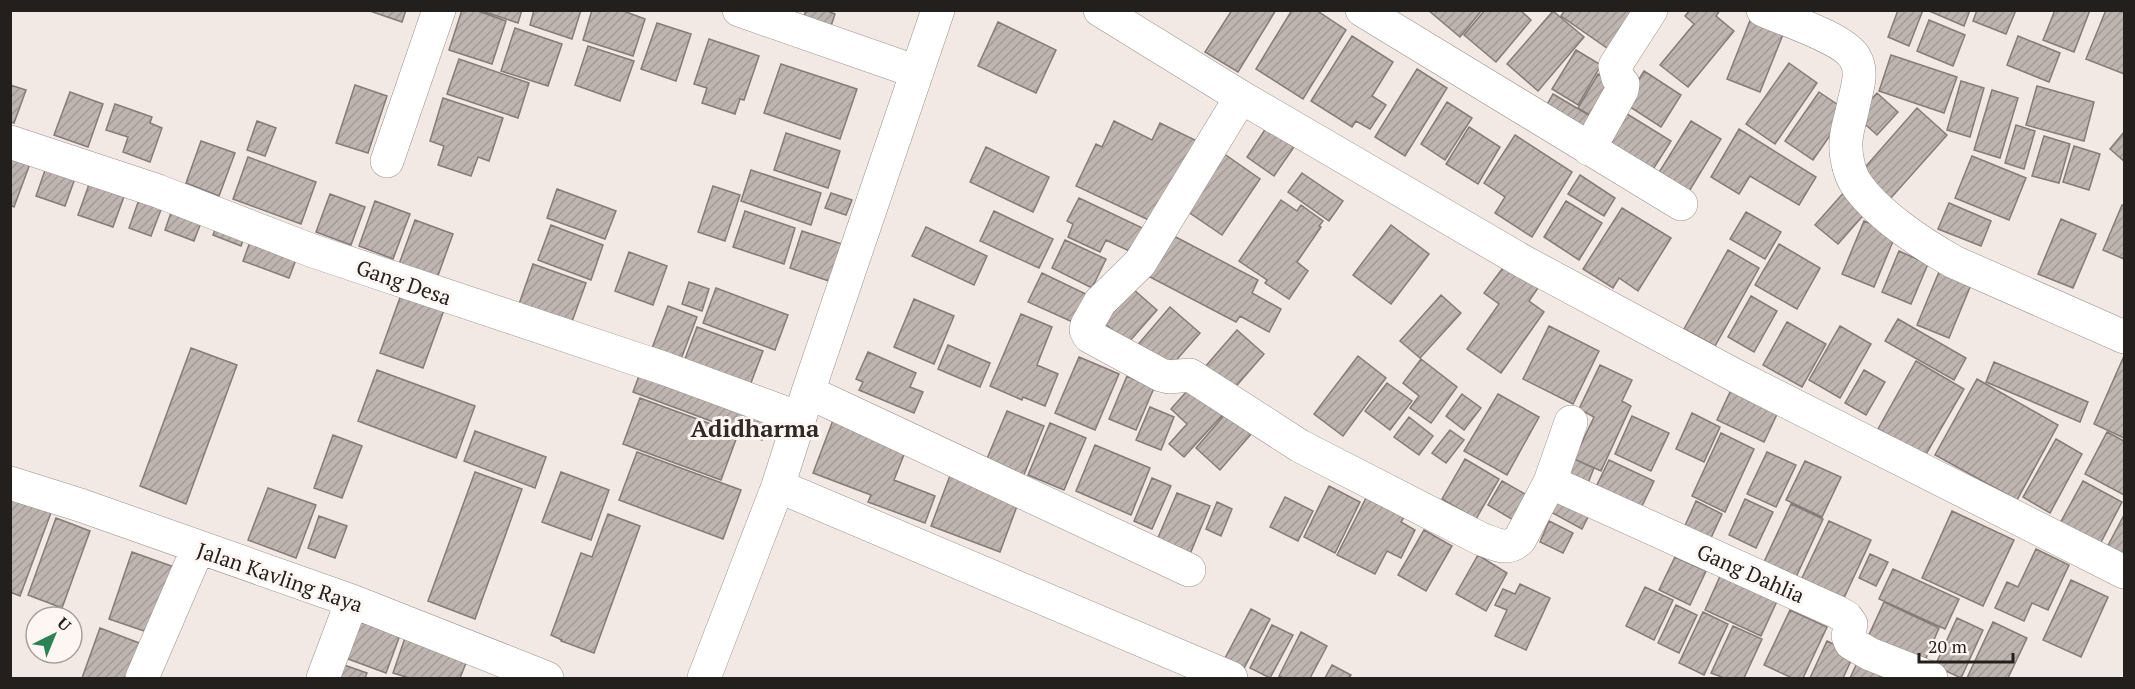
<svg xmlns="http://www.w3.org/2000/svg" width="2135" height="689" viewBox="0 0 2135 689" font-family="'PT Serif',serif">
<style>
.building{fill:url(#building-hatch);stroke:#847c78;stroke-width:1.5}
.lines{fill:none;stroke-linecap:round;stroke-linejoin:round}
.minor-casing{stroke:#9a928e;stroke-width:34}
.minor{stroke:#fff;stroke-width:33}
.labels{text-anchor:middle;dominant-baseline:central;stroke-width:6;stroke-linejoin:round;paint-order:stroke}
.street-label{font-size:21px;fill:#221f1d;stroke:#fef6f3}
.quarter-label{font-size:24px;font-weight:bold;fill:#302926;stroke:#fef6f3}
</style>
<defs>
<pattern id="building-hatch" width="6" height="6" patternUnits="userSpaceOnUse" patternTransform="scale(1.5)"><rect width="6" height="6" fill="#beb5b1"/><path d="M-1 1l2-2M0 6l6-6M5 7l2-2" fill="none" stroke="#a39b98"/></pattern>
</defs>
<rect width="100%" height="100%" fill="#f2e9e4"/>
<path class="building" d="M367 10H406L402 22Z
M462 10H475L506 21 492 64 449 50Z
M479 10H522L518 23Z
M534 10H581L572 39 530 25Z
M592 10H621L645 19 633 56 583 40Z
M806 10H825L835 14 828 35 801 26Z
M1232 10H1276L1238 72 1205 52Z
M1292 10H1316L1346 30 1303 99 1256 69Z
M1428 10H1482L1460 37Z
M1485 10H1520L1531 20 1496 62 1464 35Z
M1565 10H1645L1617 55 1561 16Z
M1690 10H1720L1716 16 1734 31 1688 87 1660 65 1694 24 1685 16Z
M1898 10H1923L1909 46 1888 37Z
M1927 10H1970L1964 26Z
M1977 10H2016L2006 34 1973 21Z
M2055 10H2090L2074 52 2043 40Z
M2106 10 2124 12V74L2086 59Z
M1553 11 1584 37 1538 91 1507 64Z
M1751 18 1784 32 1760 92 1727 79Z
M1929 20 1965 35 1953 66 1917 51Z
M998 22 1056 50 1036 93 978 66Z
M657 23 691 34 676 81 641 69Z
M515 28 562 44 548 86 501 71Z
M1352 36 1393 62 1372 96 1386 105 1370 129 1356 121 1352 127 1311 101Z
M2018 36 2060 53 2049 82 2007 65Z
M709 39 759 56 744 100 740 99 735 114 702 103 707 88 694 84Z
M588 46 634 61 620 101 575 85Z
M1576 50 1601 65 1578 105 1552 89Z
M1891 55 1957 77 1944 113 1879 91Z
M459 59 529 83 518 118 447 94Z
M1789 63 1817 83 1775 144 1746 124Z
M781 64 857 89 840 139 764 113Z
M1417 69 1447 88 1405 156 1375 137Z
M1644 71 1681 95 1661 127 1624 103Z
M1598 74 1621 88 1601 122 1578 108Z
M1961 81 1984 88 1970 137 1947 130Z
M10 85 26 90 14 123 10 122Z
M355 85 387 96 368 153 336 143Z
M2037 86 2094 102 2084 141 2026 125Z
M1992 90 2018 98 2000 158 1974 150Z
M70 92 103 104 88 147 54 135Z
M1819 92 1847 111 1813 160 1785 141Z
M1877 93 1898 112 1877 135 1856 116Z
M1553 94 1599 121 1586 145 1540 117Z
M443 98 503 118 489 161 478 157 471 176 438 165 444 146 430 141Z
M1447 102 1472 118 1445 160 1421 144Z
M115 104 152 117 150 123 162 128 150 162 123 152 128 137 106 130Z
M1917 108 1947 135 1890 199 1861 172Z
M1619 109 1671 141 1650 174 1599 141Z
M257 121 276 128 265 156 247 150Z
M1114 121 1152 140 1160 123 1199 142 1153 222 1076 186 1096 144 1102 147Z
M1691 121 1721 139 1688 193 1658 174Z
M2016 125 2035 131 2024 169 2005 163Z
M1469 127 1500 147 1478 184 1446 164Z
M1266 128 1294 147 1274 176 1247 157Z
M1739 129 1816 177 1799 205 1750 176 1739 194 1711 177Z
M2124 132V161L2110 149Z
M786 133 840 151 828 188 774 170Z
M1515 135 1572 172 1532 237 1495 213 1505 197 1484 183Z
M2044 136 2070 144 2059 183 2032 176Z
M201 141 235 153 219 196 186 183Z
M2074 146 2100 154 2089 190 2063 182Z
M986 147 1049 177 1033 212 970 182Z
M10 153 31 161 14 207 10 205Z
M1223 153 1260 179 1222 235 1184 209Z
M1972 156 2026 178 2009 220 1955 198Z
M248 157 316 182 301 224 233 199Z
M49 159 78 170 65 206 36 196Z
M751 170 821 193 811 225 741 201Z
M1302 173 1343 201 1329 221 1288 192Z
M1580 175 1615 198 1604 216 1568 194Z
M91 179 126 191 113 227 78 215Z
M713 186 740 195 725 241 698 232Z
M557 189 616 211 605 239 547 218Z
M1846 190 1868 210 1838 244 1815 225Z
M142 191 165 199 151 236 129 228Z
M831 193 852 200 846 215 825 208Z
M330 194 365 207 351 245 316 232Z
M1079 198 1153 233 1142 257 1106 240 1100 252 1068 237 1073 224 1067 221Z
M1281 200 1297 211 1301 205 1323 221 1319 226 1321 227 1297 262 1308 271 1289 299 1265 283 1267 280 1239 261Z
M175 201 205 212 194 241 165 230Z
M375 201 410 214 393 259 359 246Z
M1566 201 1602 223 1579 260 1544 237Z
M1949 203 1991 221 1981 246 1938 229Z
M2122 205 2124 206V259L2103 250Z
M1622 208 1671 238 1638 291 1619 278 1613 288 1583 269Z
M745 211 795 228 784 264 733 247Z
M994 211 1053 239 1039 268 980 241Z
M1746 212 1781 232 1765 259 1730 239Z
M220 217 248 227 241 246 213 235Z
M2061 219 2096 234 2073 288 2038 274Z
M415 220 453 234 436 281 398 267Z
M1864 221 1896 234 1874 287 1842 274Z
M551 225 603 245 591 280 538 260Z
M1391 225 1429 254 1391 304 1353 275Z
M926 227 987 256 974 285 912 256Z
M254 231 300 249 289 278 243 261Z
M802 231 842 244 829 281 790 268Z
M1170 234 1258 280 1252 293 1281 309 1269 332 1240 316 1236 322 1148 276Z
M1065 240 1106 259 1092 288 1052 268Z
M1779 244 1820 268 1797 309 1755 285Z
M1728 250 1759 268 1715 346 1684 329Z
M1899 251 1928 264 1911 304 1882 292Z
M629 252 667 266 653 305 615 291Z
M533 264 586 283 570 327 518 307Z
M1505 265 1538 288 1529 301 1544 312 1501 373 1467 349 1499 304 1484 293Z
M1941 267 1973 280 1949 338 1917 325Z
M1042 273 1090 296 1077 324 1028 302Z
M689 282 709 289 702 311 682 304Z
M716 288 788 315 775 350 703 323Z
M1133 289 1157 310 1128 343 1104 323Z
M401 295 444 310 423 368 380 353Z
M1441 295 1461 313 1420 358 1400 341Z
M1751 296 1777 311 1754 352 1728 337Z
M914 299 954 316 934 364 894 347Z
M668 306 697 317 681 359 652 348Z
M1170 307 1200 333 1165 373 1136 347Z
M1021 314 1052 327 1037 365 1058 374 1045 406 1023 397 1022 400 990 386Z
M1898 319 1966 358 1954 380 1885 341Z
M1787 322 1826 344 1802 387 1763 365Z
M1549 326 1599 351 1573 404 1523 379Z
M1840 326 1871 344 1840 398 1809 380Z
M697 327 763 351 746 396 680 372Z
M1237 330 1264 354 1232 391 1205 367Z
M948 345 990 363 980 387 938 369Z
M191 348 237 365 186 504 140 486Z
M868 352 916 373 910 387 923 392 914 413 859 390 863 382 856 379Z
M1358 356 1386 378 1343 436 1314 414Z
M2124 356V438L2094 424Z
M1079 357 1119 374 1095 430 1055 413Z
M1421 359 1457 387 1431 423 1410 408 1419 396 1403 383Z
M1916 361 1964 389 1925 456 1878 429Z
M1994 362 2088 402 2080 422 1986 382Z
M643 365 772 413 762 440 633 392Z
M1600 365 1632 380 1622 401 1631 406 1601 471 1574 459 1594 417 1579 409Z
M377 370 475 406 456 458 358 421Z
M1864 370 1885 382 1866 415 1845 403Z
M1127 376 1154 388 1136 430 1109 419Z
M1977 379 2058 425 2017 500 1935 455Z
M1195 382 1227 410 1184 457 1169 444 1187 424 1171 409Z
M1387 383 1412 401 1390 430 1365 411Z
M1731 390 1778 412 1764 442 1717 420Z
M1462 394 1481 408 1464 430 1446 416Z
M1498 394 1539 417 1507 475 1464 451Z
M640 398 738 434 721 480 623 444Z
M1233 405 1258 426 1220 470 1196 448Z
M1150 407 1174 417 1161 450 1136 440Z
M1007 411 1044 426 1023 477 986 461Z
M1692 413 1720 427 1704 462 1676 449Z
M835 415 909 442 894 480 935 496 925 523 868 502 871 495 813 473Z
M1632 416 1669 433 1651 471 1615 454Z
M1409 417 1433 436 1419 455 1394 437Z
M1050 423 1086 438 1064 490 1028 475Z
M1450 430 1464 440 1446 463 1432 453Z
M475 431 546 457 535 488 464 461Z
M2107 432 2124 441V495L2085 474Z
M1721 433 1754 449 1725 512 1692 496Z
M333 435 362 446 342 498 314 488Z
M2056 439 2082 454 2050 513 2023 497Z
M1095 445 1150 468 1131 515 1076 491Z
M637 452 741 490 723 539 619 500Z
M1767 452 1796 465 1776 507 1747 494Z
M1570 457 1594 468 1586 488 1562 478Z
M1465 459 1499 479 1476 519 1442 499Z
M1609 460 1654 481 1641 508 1596 487Z
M1805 461 1841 477 1822 517 1786 500Z
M475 472 522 489 475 619 428 601Z
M561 472 609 490 591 540 542 522Z
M951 473 1020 498 1000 552 931 526Z
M1152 478 1171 486 1152 529 1134 521Z
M1502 481 1534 499 1520 524 1488 505Z
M2083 481 2122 502 2098 548 2058 527Z
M1329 486 1360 502 1335 553 1304 537Z
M268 488 316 505 296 558 248 540Z
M1559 491 1591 511 1582 529 1549 511Z
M1177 493 1210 506 1190 554 1157 540Z
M1285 497 1313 511 1298 541 1270 527Z
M10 498 52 510 20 596 10 592Z
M1366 498 1404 517 1401 522 1415 530 1401 558 1387 551 1375 574 1337 555Z
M1745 499 1773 512 1756 548 1729 535Z
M1696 501 1722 514 1710 540 1684 528Z
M1217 502 1232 509 1221 536 1206 529Z
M1791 504 1823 519 1796 577 1764 562Z
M1952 511 2014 540 1983 606 1922 578Z
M608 514 640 526 594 653 561 641 562 640 551 635 581 553 592 557Z
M2124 515V564L2104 553Z
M319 516 347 526 335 558 308 548Z
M56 518 90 531 62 608 28 595Z
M1549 521 1573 533 1563 553 1540 542Z
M1829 521 1871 540 1843 600 1801 580Z
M1424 530 1452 546 1426 591 1398 575Z
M2036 549 2069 565 2048 610 2032 603 2024 621 1995 608 2007 582 2018 587Z
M132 552 177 568 153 634 109 619Z
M1870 554 1888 562 1876 586 1859 578Z
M1478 555 1507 573 1486 611 1456 594Z
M1675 557 1706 571 1690 605 1659 590Z
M1893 569 1959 599 1945 629 1879 599Z
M1721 574 1777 601 1761 636 1705 610Z
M2071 580 2108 597 2081 657 2043 640Z
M1520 584 1550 598 1526 650 1495 636 1507 610 1495 605 1503 589 1515 594Z
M1645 587 1673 600 1654 640 1626 626Z
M1884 602 1939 628 1924 663 1868 637Z
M1676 605 1697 615 1679 653 1658 643Z
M1251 609 1270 619 1242 672 1223 662Z
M356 610 403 627 386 673 340 656Z
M1790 610 1827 627 1803 678H1792L1764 665Z
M1703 612 1728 624 1704 675 1679 663Z
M1957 618 1983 630 1961 678 1935 666Z
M1993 622 2027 638 2008 678H1967Z
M1272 625 1293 635 1270 678 1250 668Z
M1733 626 1762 639 1744 678H1724L1711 673Z
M100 628 147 646 135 678H82Z
M1301 632 1327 646 1310 678H1284L1279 676Z
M406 635 468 658 460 678H409L393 673Z
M1827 641 1854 654 1843 678H1810Z
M1859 659 1899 678H1850Z
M344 665 367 673 365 678H339Z
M1332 665 1351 675 1349 678H1325Z"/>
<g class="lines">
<defs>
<path id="minor" d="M739 10 917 72
M1100 10 1241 97 1524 262 1736 376 2124 572
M1362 10 1681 204
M1763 10C1785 20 1844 38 1855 58 1864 73 1856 91 1853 107 1851 118 1846 131 1846 142 1845 154 1849 172 1855 182 1875 213 1922 244 1954 262L2124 337
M1241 97 1140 263 1100 302 1087 325 1086 330 1089 336 1161 375 1169 377 1190 375 1300 446 1481 539C1495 544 1508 552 1520 539L1550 482 1571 422
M10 142 158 191 313 251 666 369 799 418
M1589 149 1622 90 1623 84 1618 78 1615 66 1651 10
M387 161 439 10
M808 392 1189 570
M1550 482 1837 612 1846 617 1851 624 1848 636 1851 643 1870 654 1931 678
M10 483 80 505 352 601 547 678
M778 486 1231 678
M142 678 198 548
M323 678 352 601
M704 678 778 486 808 392 938 10"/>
</defs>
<use href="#minor" class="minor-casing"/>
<use href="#minor" class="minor"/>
</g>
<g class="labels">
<g class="street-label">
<text transform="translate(404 282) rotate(19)">Gang Desa</text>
<text transform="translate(1751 573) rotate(24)">Gang Dahlia</text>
<text transform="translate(280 577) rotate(19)">Jalan Kavling Raya</text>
</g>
<g class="quarter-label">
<text x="755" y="428">Adidharma</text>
</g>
</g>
<rect width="2135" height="689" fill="none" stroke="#221f1d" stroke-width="24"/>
<g transform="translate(54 635) rotate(43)"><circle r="28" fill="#fef6f3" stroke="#a6a09d" stroke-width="1.5"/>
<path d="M0-4.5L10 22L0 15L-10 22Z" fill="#2b8255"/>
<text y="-9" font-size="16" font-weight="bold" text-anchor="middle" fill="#221f1d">U</text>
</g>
<path d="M1919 653v9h94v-9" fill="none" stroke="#221f1d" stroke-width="3"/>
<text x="1928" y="653" font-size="18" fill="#221f1d" stroke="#fef6f3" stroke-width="4.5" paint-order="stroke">20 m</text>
</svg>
